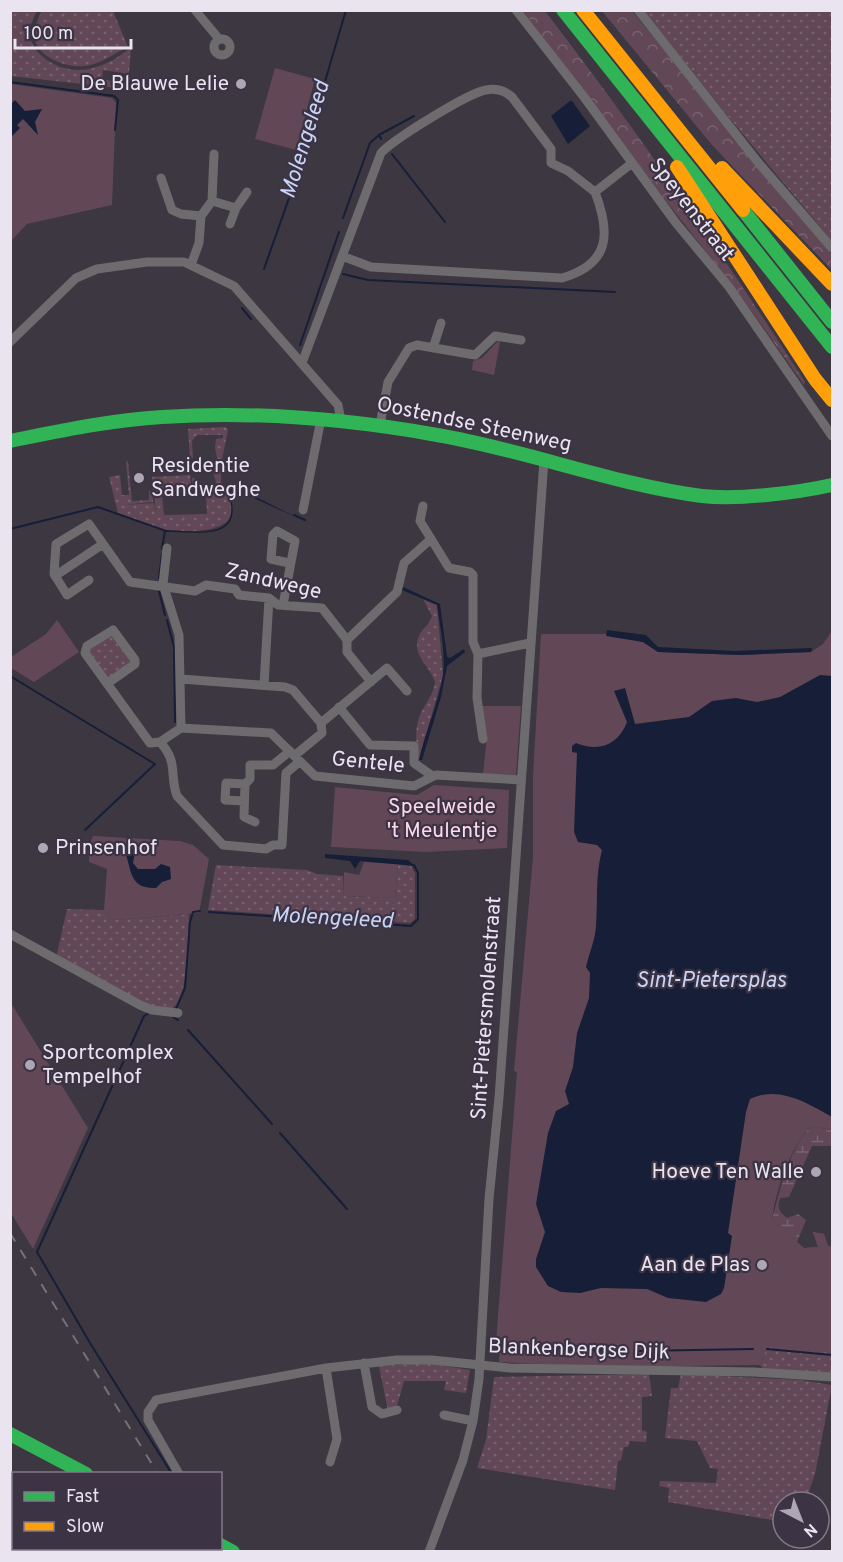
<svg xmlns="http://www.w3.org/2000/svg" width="843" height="1562" viewBox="0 0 843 1562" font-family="Overpass,sans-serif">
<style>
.grass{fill:url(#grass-dots)}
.forest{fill:url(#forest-crowns)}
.wetland{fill:url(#wetland-marsh)}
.green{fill:#624857}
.water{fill:#171e37}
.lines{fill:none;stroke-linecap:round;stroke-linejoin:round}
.stream{stroke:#171e37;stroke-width:2}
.street{stroke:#6d6b6e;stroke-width:9}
.fast{stroke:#30b455;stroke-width:14}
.slow{stroke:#ff9f0a;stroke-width:14}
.rail{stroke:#757277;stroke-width:2;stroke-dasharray:10 10;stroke-linecap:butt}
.poi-dot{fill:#ada7b3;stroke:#3c3345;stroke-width:2}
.labels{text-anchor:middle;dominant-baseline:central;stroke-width:4.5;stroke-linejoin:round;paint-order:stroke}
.poi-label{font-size:21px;fill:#eae4f0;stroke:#3c3345;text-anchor:end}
.street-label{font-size:21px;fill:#eae4f0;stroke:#3c3345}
.park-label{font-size:21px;fill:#fdd7ea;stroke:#3c3345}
.water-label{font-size:22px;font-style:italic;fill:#c8d5f7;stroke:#3c3345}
</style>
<defs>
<pattern id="grass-dots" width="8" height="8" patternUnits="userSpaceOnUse" patternTransform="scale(1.5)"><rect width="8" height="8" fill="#624857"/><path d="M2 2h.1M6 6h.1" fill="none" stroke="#79626f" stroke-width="1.8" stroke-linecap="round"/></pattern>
<pattern id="forest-crowns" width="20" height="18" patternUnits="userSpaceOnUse" patternTransform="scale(1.5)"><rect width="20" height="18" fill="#624857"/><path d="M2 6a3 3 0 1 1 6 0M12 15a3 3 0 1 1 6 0" fill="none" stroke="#79626f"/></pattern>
<pattern id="wetland-marsh" width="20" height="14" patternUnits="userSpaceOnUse" patternTransform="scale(1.5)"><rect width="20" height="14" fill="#624857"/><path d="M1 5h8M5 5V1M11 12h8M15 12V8" fill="none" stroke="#79626f"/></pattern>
</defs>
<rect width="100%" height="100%" fill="#3c3741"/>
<path class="grass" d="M11 10 37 11C33 19 28 28 30 38 38 63 70 75 93 68 106 65 120 56 131 48L129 74 103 70 102 79 127 84V89L11 76Z
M42 10 113 11 128 47C115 53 99 65 84 66 68 68 37 58 35 38 34 30 38 18 42 10Z
M644 11H832V241L731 120Z
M226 427 228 430 221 464V487L193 490 192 478H195L196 488 217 486 213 471 218 463 215 448 216 439 223 438V435H197L192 441 193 458H190L188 429Z
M128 461 132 501 149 500V491H152L153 502 123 505 154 503 156 514 154 495 176 493 162 496 164 515 207 514 206 495 193 492 224 488 228 489C229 498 233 509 230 517 223 534 176 532 161 530 147 527 132 518 118 513L109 477 120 475 122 495H129L126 462Z
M190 475 192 491 153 494 152 477Z
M423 599 437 605 443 675 419 760C416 748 414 726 421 713 426 702 434 694 435 682 430 666 411 655 419 636 422 628 430 625 432 616Z
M111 633 132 661 109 679 89 651 90 647Z
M398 864 411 866 415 873V919L410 923 208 910 216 865 307 870 317 874 343 876V896L395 898Z
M67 909 104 910 114 920 189 914C187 937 190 993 173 1008H153L56 958Z
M813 1232 824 1234 828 1246 832 1247V1374L763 1369 760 1365 804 1248 818 1247Z
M427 1363 470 1370 466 1393 444 1390 446 1381H404L397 1406 388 1411 379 1366Z
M649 1374 652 1396 642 1397V1430L647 1432 646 1442 630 1441 628 1447H624L621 1460 618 1461 615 1490 477 1468 486 1440 494 1377Z
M681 1374 800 1380 832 1385 815 1474 805 1502H783V1522L668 1502 669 1488 659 1486 660 1481 716 1483 718 1469 710 1468 697 1441 665 1438 671 1388H678Z"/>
<path class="forest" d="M523 11H545C637 131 723 255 805 382L804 385 743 299 659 192Z
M602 11H632L832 255V270L712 145Z"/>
<path class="wetland" d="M811 1126 832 1130V1146H812L789 1197 780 1198C777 1208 779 1212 787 1218L798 1214 806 1220 797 1242 772 1219C781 1188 788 1151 811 1126Z"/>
<path class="green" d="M275 68 315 79 296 150 255 139Z
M11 84 112 98 116 103 112 205 27 224 11 241Z
M498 341 500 342 494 375 472 370 473 361 482 358Z
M57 620 79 652 34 682 11 668V657L46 634Z
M832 631V1130L811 1126C790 1148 776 1189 772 1219L804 1248 818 1247 813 1232 824 1234 828 1246 832 1247V1353L767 1347 760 1365 606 1367 499 1362 500 1348 605 1353 606 1345H509L496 1342 517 1072 514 1071 533 857V777L541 634H607L643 642 658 652 740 655 811 652 823 644Z
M481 706H521L516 775 483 774 487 736Z
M434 785 509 790 507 848 426 852 331 847 335 787 417 795Z
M93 836 180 841 193 845 209 859 199 913 114 920 104 910 107 869 89 862V847Z
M364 862 398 864 395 898 343 896 344 872 359 875Z
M11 1003 88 1128 33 1249 11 1213Z"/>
<path class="water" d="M15 100 25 111 42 109 35 122 38 135 23 119 17 125 20 128 11 137V104Z
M570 101H572L590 126 568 144 551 116Z
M232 485 296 517 233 489 230 492C231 500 234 508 232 516 227 541 181 530 163 532L165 530C183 530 227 539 231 514 233 506 229 497 228 489Z
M403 587 440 604 447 657 450 658 464 649 465 652 447 666 441 697 422 760H419C425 731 439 703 443 675 446 653 440 627 437 605L402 590Z
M607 630 646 635 658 647 734 651 812 648 811 652 740 655 658 652 643 642 606 636Z
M820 675 832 676V1117C807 1103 779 1085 750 1099L746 1112 728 1233 732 1236 724 1288 721 1294 706 1302 668 1298 647 1289 601 1288 580 1293 561 1292 548 1286 536 1267V1259L545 1232 536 1204 548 1133 556 1111 569 1104 565 1091 573 1067 577 1033 589 998 590 973 586 967C589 953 595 941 596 926 598 900 595 876 602 850L597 845 578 842 574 832 577 753 572 752V746L576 743C598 752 618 746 627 722L614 691 625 688 635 724 689 717 712 701 736 698 757 702 780 697Z
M119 843 133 848 135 852 133 863 138 869H155L161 864 170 867 171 879 162 882 156 888C127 889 132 867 124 849L117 846Z
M325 854 408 860 415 866 360 861 355 869 350 861 325 858Z"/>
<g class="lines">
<path class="stream" d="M10 82 114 96 118 100 115 130
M381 139 379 135 414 116
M392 154 445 222
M343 218 370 143 379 135
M264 269 300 167 346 10
M343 274 368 280 615 292
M242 308 251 319
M300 345 339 232
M294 515 305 520
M10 529 98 507 166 531
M162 549 165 531
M159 578 162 554
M159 591 165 615
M167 620 174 647 175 722
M10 676 155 764 85 830
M209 912 411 926 418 919V873L414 865
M176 1009 185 988 190 922 193 912 200 911
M149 1013 144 1016 37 1252 90 1343 172 1474
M173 1017 178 1020
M188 1030 272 1124
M280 1133 347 1209
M493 1345 605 1350
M767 1349 832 1355
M636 1351 753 1349"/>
<path class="street" d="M195 10 219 39
M516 10 584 97 676 223 729 287 832 436
M638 10 757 161 832 248
M214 47a8 8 0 1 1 16 0a8 8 0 1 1-16 0Z
M161 178 172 210 181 214 201 216
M212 201 236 208
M230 224 236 208 247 192
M342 256 371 267 562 278C610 264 611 234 595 192L632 163
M191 265 199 243 201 216 212 201 214 154
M10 342 76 278 97 269 147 262H184L234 286 338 405 341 421
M433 348 441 323
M302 363 381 153C394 139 468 93 486 90 496 88 504 90 512 97L551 149V163L568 171 595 192
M380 425 388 382 409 348 417 345 475 355 495 336 521 340
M423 506 420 521 449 568 470 572 473 575V642L478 654 530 643
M303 510 321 419
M167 548 163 584 179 635 181 728
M55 576 103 544
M89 580 67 595 54 574 56 544 89 524 130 582 195 591 206 585 235 589 239 595 269 598 278 605 322 608 347 640V652L371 682
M283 605 295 541 277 531 273 535 271 559 289 563
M347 640 397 592 404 563 431 539
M478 654 477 698 483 739
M181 679 285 687 293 690 321 723
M108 683 135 664V660L113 630 87 646 85 653 150 743 160 742C179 763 169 774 177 796L223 845 266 849 273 845H282L286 773 299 762
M264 685 269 598
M339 707 370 745 414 746V763L431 775
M160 742 181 728 271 733 315 776 414 786 436 775 521 780
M294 756 322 733 321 723 387 668 407 691
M244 801 225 800 226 783 245 784
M255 822 244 817 245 784 250 779V765H273L290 751
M10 934 140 1005 152 1010 178 1013
M364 1363 372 1407 382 1414 397 1410
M326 1368 337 1439 330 1462
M444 1415 473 1421
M179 1474 148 1420V1412L156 1400 326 1368 397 1360H432L510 1368 754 1372 832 1377
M10 1537 14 1539
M28 1548 33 1552
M429 1552 463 1460 473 1421 479 1379 489 1199 499 1098 544 460"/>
<path class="fast" d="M563 10 832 347
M743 210 832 322
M10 441C60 431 111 420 162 417 252 411 348 419 437 435 526 450 612 484 702 496 738 500 796 493 832 485
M10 1434 86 1474
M220 1545 233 1552"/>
<path class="slow" d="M583 10 743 210
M677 167 815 379 832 400
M722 168 832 284"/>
<path class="rail" d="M10 1233 158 1474
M204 1548 205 1552"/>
</g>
<g class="poi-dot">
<circle cx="241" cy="84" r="6"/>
<circle cx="139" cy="478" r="6"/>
<circle cx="43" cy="848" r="6"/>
<circle cx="30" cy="1065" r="6"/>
<circle cx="816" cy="1172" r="6"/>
<circle cx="762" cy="1265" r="6"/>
</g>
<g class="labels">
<g class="poi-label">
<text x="229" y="84">De Blauwe Lelie</text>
<text x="151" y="466" text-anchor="start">Residentie<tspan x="151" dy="24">Sandweghe</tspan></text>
<text x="55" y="848" text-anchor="start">Prinsenhof</text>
<text x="42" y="1053" text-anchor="start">Sportcomplex<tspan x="42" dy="24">Tempelhof</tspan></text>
<text x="804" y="1172">Hoeve Ten Walle</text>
<text x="750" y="1265">Aan de Plas</text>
</g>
<g class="street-label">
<text transform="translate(691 210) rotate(52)">Speyenstraat</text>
<text transform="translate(474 425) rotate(12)">Oostendse Steenweg</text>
<text transform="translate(273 582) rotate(13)">Zandwege</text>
<text transform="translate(368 763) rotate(6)">Gentele</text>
<text transform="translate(487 1008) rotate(-86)">Sint-Pietersmolenstraat</text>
<text transform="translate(579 1350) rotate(2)">Blankenbergse Dijk</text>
</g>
<g class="park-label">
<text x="442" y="807">Speelweide<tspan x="442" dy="24">'t Meulentje</tspan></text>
</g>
<g class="water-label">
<text transform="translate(306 140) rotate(-73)">Molengeleed</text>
<text transform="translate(332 919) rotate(3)">Molengeleed</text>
<text x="711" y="981">Sint-Pietersplas</text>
</g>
</g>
<rect width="843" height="1562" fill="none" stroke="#eae4f0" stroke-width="24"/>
<rect x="12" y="1472" width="210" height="78" fill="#3c3345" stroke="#827a89" stroke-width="1.5"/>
<rect x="24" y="1492" width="30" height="9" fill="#30b455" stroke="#827a89" stroke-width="1.5"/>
<text x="66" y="1502" font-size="18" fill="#eae4f0">Fast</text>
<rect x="24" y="1522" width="30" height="9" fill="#ff9f0a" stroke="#827a89" stroke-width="1.5"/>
<text x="66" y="1532" font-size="18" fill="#eae4f0">Slow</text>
<g transform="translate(801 1520) rotate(138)"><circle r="28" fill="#3c3345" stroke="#827a89" stroke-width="1.5"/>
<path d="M0-4.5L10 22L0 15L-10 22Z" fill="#ada7b3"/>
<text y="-9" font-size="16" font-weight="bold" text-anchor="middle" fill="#eae4f0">N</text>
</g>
<path d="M15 39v9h116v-9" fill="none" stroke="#eae4f0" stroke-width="3"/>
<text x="24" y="39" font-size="18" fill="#eae4f0" stroke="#3c3345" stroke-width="4.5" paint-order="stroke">100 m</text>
</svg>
